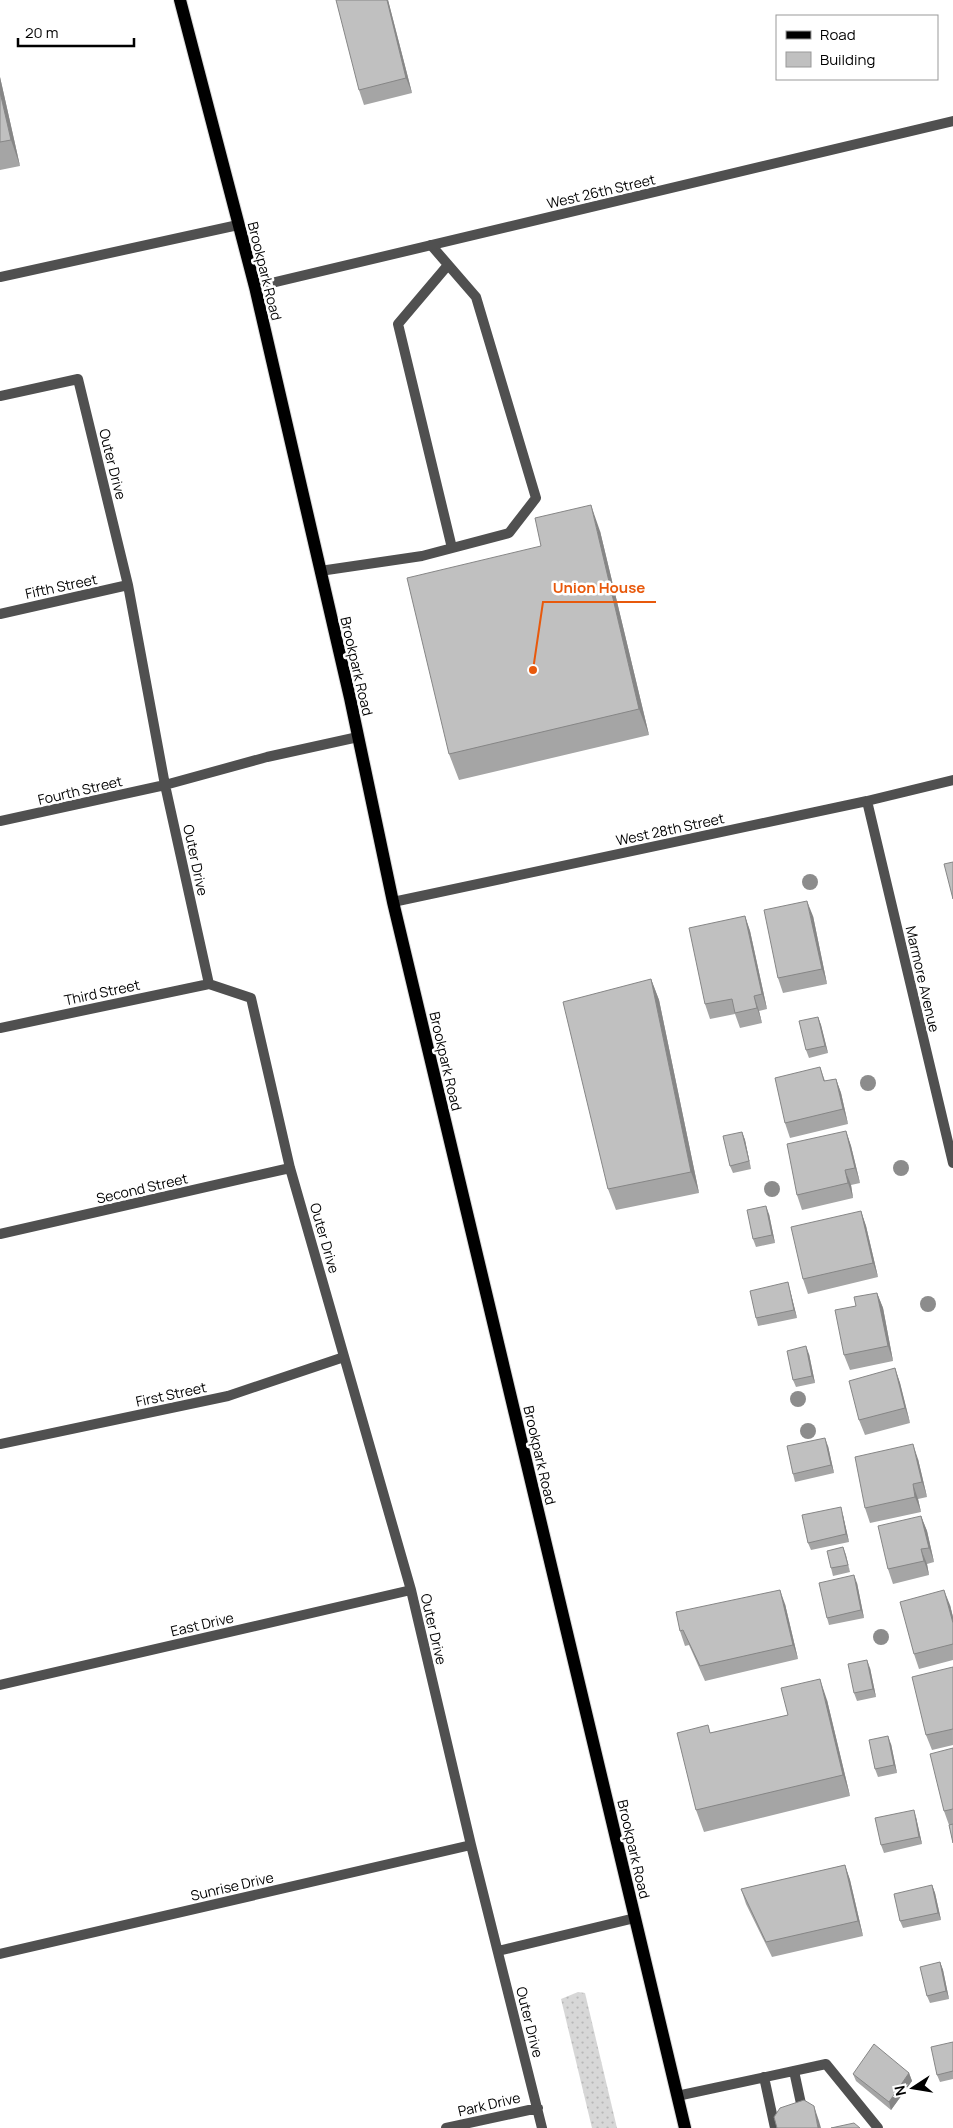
<svg xmlns="http://www.w3.org/2000/svg" width="953" height="2128" viewBox="0 0 953 2128" font-family="Manrope,sans-serif">
<style>
.grass{fill:url(#grass-dots)}
.lines{fill:none;stroke-linecap:round;stroke-linejoin:round}
.primary-casing{stroke:#dbdbdb;stroke-width:14}
.service{stroke:#505050;stroke-width:10}
.minor{stroke:#505050;stroke-width:10}
.primary{stroke:#000;stroke-width:12}
.tree{fill:#8c8c8c}
.wall{fill:#a5a5a5}
.shaded-wall{fill:#868686}
.building{fill:#c0c0c0;stroke:#868686}
.labels{text-anchor:middle;dominant-baseline:central;stroke-width:5;stroke-linejoin:round;paint-order:stroke}
.street-label{font-size:14px;fill:#000;stroke:#fff}
.leader{fill:none;stroke:#e8590c;stroke-width:2}
.callout-dot{fill:#e8590c;stroke:#fff;stroke-width:2}
.callout-label{font-size:15px;text-anchor:middle;font-weight:bold;fill:#e8590c;stroke:#fff;stroke-width:5;stroke-linejoin:round;paint-order:stroke}
</style>
<defs>
<pattern id="grass-dots" width="8" height="8" patternUnits="userSpaceOnUse" patternTransform="scale(1.25)"><rect width="8" height="8" fill="#d7d7d7"/><path d="M2 2h.1M6 6h.1" fill="none" stroke="#b7b7b7" stroke-width="1.8" stroke-linecap="round"/></pattern>
</defs>
<rect width="100%" height="100%" fill="#fff"/>
<path class="grass" d="M578 1992 585 1993 617 2128H592L561 1999Z"/>
<g class="lines">
<defs>
<path id="primary" d="M180 0 255 287 350 698 393 902 685 2128"/>
</defs>
<use href="#primary" class="primary-casing"/>
<path class="service" d="M448 265 398 324 452 548
M0 277 238 225
M320 571 422 556 509 533 536 498 476 297 431 245
M794 2071 803 2113
M764 2077 775 2128
M677 2096 826 2064 878 2128"/>
<path class="minor" d="M255 287 953 121
M0 396 78 379 128 585 165 785 209 984 251 998 290 1168 411 1590 471 1845 542 2128
M0 614 128 585
M867 801 953 1163
M0 821 165 785 267 757 358 737
M393 902 867 801 953 780
M0 1028 209 984
M0 1234 290 1168
M0 1444 228 1396 344 1357
M0 1685 411 1590
M498 1951 635 1918
M0 1954 471 1845
M446 2128 538 2108"/>
<use href="#primary" class="primary"/>
</g>
<g class="tree">
<circle cx="810" cy="882" r="8"/>
<circle cx="868" cy="1083" r="8"/>
<circle cx="901" cy="1168" r="8"/>
<circle cx="772" cy="1189" r="8"/>
<circle cx="928" cy="1304" r="8"/>
<circle cx="798" cy="1399" r="8"/>
<circle cx="808" cy="1431" r="8"/>
<circle cx="881" cy="1637" r="8"/>
</g>
<path class="wall" d="M388 0 412 93 364 105 359 90Z
M0 77 20 166 0 170Z
M600 531 649 735 459 780 449 754Z
M745 916 750 931 767 1009 759 1011 762 1023 740 1028 735 1014 710 1019 705 1004Z
M813 916 827 984 783 993 778 978Z
M651 979 659 1000 699 1193 616 1210 608 1189Z
M818 1017 821 1025 828 1053 809 1058 806 1050Z
M820 1067 825 1081 836 1079 841 1093 848 1124 790 1138 785 1123Z
M846 1131 851 1146 860 1183 851 1185 853 1198 802 1210 797 1195Z
M742 1132 745 1140 751 1169 733 1173 730 1166Z
M861 1211 866 1226 878 1277 808 1294 803 1279Z
M769 1214 775 1243 756 1247 753 1239Z
M790 1290 797 1318 758 1326 756 1318Z
M877 1293 883 1308 893 1361 850 1370 844 1355 856 1306Z
M809 1354 815 1383 796 1387 793 1380Z
M895 1368 900 1383 910 1423 865 1435 859 1420Z
M828 1446 834 1473 795 1482 793 1474Z
M918 1459 927 1497 918 1499 921 1512 870 1523 865 1508Z
M843 1515 849 1542 811 1550 808 1543Z
M921 1516 927 1531 934 1562 927 1564 929 1575 893 1584 888 1569Z
M843 1547 850 1572 833 1576 831 1568Z
M857 1583 864 1618 829 1625 827 1618Z
M785 1604 798 1659 705 1681 689 1645 685 1646 680 1631Z
M950 1605 953 1617V1660L919 1669 914 1654Z
M953 1667V1745L932 1750 926 1735Z
M870 1668 876 1697 857 1701 854 1693Z
M827 1700 850 1796 704 1832 696 1810 711 1733 788 1715Z
M891 1744 897 1773 878 1777 875 1769Z
M953 1748V1843L949 1825 944 1811Z
M916 1817 922 1844 884 1853 881 1845Z
M845 1865 850 1880 863 1936 772 1957 746 1904 741 1889Z
M932 1885 935 1893 941 1920 903 1928 900 1921Z
M940 1962 943 1970 949 1999 930 2003 927 1996Z
M953 2042V2079L940 2082 937 2075Z
M909 2073 912 2081 891 2110 856 2081 853 2074Z"/>
<path class="shaded-wall" d="M387 0H388L412 93 406 78Z
M0 77 20 166 11 140 0 92Z
M591 505 600 531 649 735 639 709Z
M807 901 813 916 827 984 822 969Z
M745 916 750 931 767 1009 762 994Z
M651 979 659 1000 699 1193 691 1172Z
M754 996 759 1011 762 1023 757 1008Z
M818 1017 821 1025 828 1053 825 1046Z
M836 1079 841 1093 848 1124 843 1109Z
M846 1131 851 1146 860 1183 855 1168Z
M742 1132 745 1140 751 1169 749 1161Z
M845 1170 851 1185 853 1198 848 1183Z
M766 1206 769 1214 775 1243 772 1235Z
M861 1211 866 1226 878 1277 873 1263Z
M788 1282 797 1318 794 1310Z
M877 1293 883 1308 893 1361 888 1346Z
M806 1346 809 1354 815 1383 812 1376Z
M895 1368 900 1383 910 1423 905 1408Z
M825 1438 828 1446 834 1473 831 1465Z
M913 1444 918 1459 927 1497 922 1482Z
M913 1484 918 1499 921 1512 915 1497Z
M841 1507 843 1515 849 1542 846 1534Z
M921 1516 927 1531 934 1562 929 1548Z
M843 1547 846 1555 850 1572 848 1565Z
M921 1549 927 1564 929 1575 924 1561Z
M854 1575 857 1583 864 1618 861 1610Z
M780 1590 785 1604 798 1659 793 1645Z
M944 1590 950 1605 953 1617V1623Z
M867 1660 870 1668 876 1697 873 1689Z
M820 1679 827 1700 850 1796 843 1775Z
M888 1736 891 1744 897 1773 894 1765Z
M914 1810 916 1817 922 1844 919 1837Z
M845 1865 850 1880 863 1936 858 1921Z
M932 1885 935 1893 941 1920 938 1913Z
M940 1962 943 1970 949 1999 946 1991Z
M909 2073 912 2081 891 2110 889 2102Z
M814 2106 819 2121 821 2128H818Z"/>
<path class="building" d="M336 0H387L406 78 359 90Z
M0 92 11 140 0 142Z
M591 505 639 709 449 754 407 578 541 546 535 518Z
M953 862V899L944 864Z
M807 901 822 969 778 978 764 910Z
M745 916 762 994 754 996 757 1008 735 1013 732 999 705 1004 689 928Z
M651 979 691 1172 608 1189 563 1002Z
M818 1017 825 1046 806 1050 799 1021Z
M820 1067 824 1081 836 1079 843 1109 785 1123 775 1078Z
M846 1131 855 1168 845 1170 848 1183 797 1195 787 1144Z
M742 1132 749 1161 730 1166 723 1136Z
M766 1206 772 1235 753 1239 747 1210Z
M861 1211 873 1263 803 1279 791 1227Z
M788 1282 794 1310 756 1318 750 1291Z
M877 1293 888 1346 844 1355 835 1310 856 1306 854 1297Z
M806 1346 812 1376 793 1380 787 1351Z
M895 1368 905 1408 859 1420 849 1381Z
M825 1438 831 1465 793 1474 787 1446Z
M913 1444 922 1482 913 1484 915 1497 865 1508 855 1457Z
M841 1507 846 1534 808 1543 802 1515Z
M921 1516 929 1548 921 1549 924 1561 888 1569 878 1526Z
M843 1547 848 1565 831 1568 827 1551Z
M854 1575 861 1610 827 1618 819 1583Z
M780 1590 793 1645 700 1666 683 1630 680 1631 676 1612Z
M944 1590 953 1623V1644L914 1654 900 1602Z
M867 1660 873 1689 854 1693 848 1664Z
M953 1667V1729L926 1735 912 1677Z
M820 1679 843 1775 696 1810 677 1733 708 1725 710 1733 788 1715 781 1688Z
M888 1736 894 1765 875 1769 869 1740Z
M953 1748V1809L944 1811 930 1754Z
M914 1810 919 1837 881 1845 875 1818Z
M953 1824V1843L949 1825Z
M845 1865 858 1921 766 1942 741 1889Z
M932 1885 938 1913 900 1921 894 1894Z
M940 1962 946 1991 927 1996 920 1967Z
M953 2042V2071L937 2075 931 2047Z
M874 2044 909 2073 889 2102 853 2074Z
M804 2100 814 2106 818 2128H777L774 2117 780 2108Z
M854 2123 860 2128H831Z"/>
<g class="labels">
<g class="street-label">
<text transform="translate(601 191) rotate(-13)">West 26th Street</text>
<text transform="translate(265 271) rotate(76)">Brookpark Road</text>
<text transform="translate(113 464) rotate(76)">Outer Drive</text>
<text transform="translate(61 586) rotate(-12)">Fifth Street</text>
<text transform="translate(357 666) rotate(77)">Brookpark Road</text>
<text transform="translate(80 790) rotate(-13)">Fourth Street</text>
<text transform="translate(670 829) rotate(-12)">West 28th Street</text>
<text transform="translate(196 860) rotate(78)">Outer Drive</text>
<text transform="translate(923 979) rotate(77)">Marmore Avenue</text>
<text transform="translate(102 992) rotate(-12)">Third Street</text>
<text transform="translate(446 1061) rotate(77)">Brookpark Road</text>
<text transform="translate(142 1188) rotate(-13)">Second Street</text>
<text transform="translate(325 1238) rotate(74)">Outer Drive</text>
<text transform="translate(171 1394) rotate(-12)">First Street</text>
<text transform="translate(540 1455) rotate(77)">Brookpark Road</text>
<text transform="translate(202 1624) rotate(-13)">East Drive</text>
<text transform="translate(434 1629) rotate(77)">Outer Drive</text>
<text transform="translate(634 1849) rotate(77)">Brookpark Road</text>
<text transform="translate(232 1886) rotate(-13)">Sunrise Drive</text>
<text transform="translate(530 2022) rotate(76)">Outer Drive</text>
<text transform="translate(489 2104) rotate(-13)">Park Drive</text>
</g>
</g>
<path class="leader" d="M533 670L543 602H656"/>
<circle class="callout-dot" cx="533" cy="670" r="5"/>
<g class="callout-label">
<text x="599" y="593">Union House</text>
</g>
<rect x="776" y="15" width="162" height="65" fill="#ffffff" stroke="#999999"/>
<rect x="786" y="31" width="25" height="8" fill="#000000" stroke="#999999"/>
<text x="820" y="40" font-size="15" fill="#000000">Road</text>
<rect x="786" y="52" width="25" height="15" fill="#c0c0c0" stroke="#999999"/>
<text x="820" y="65" font-size="15" fill="#000000">Building</text>
<g transform="translate(913 2088) rotate(258)" stroke="#ffffff" stroke-width="4" paint-order="stroke">
<path d="M0-4L9 19L0 12L-9 19Z" fill="#000000"/>
<text y="-8" font-size="14" font-weight="bold" text-anchor="middle" fill="#000000">N</text>
</g>
<path d="M18 38v8h116v-8" fill="none" stroke="#000000" stroke-width="2.5"/>
<text x="25" y="38" font-size="15" fill="#000000" stroke="#ffffff" stroke-width="4" paint-order="stroke">20 m</text>
</svg>
